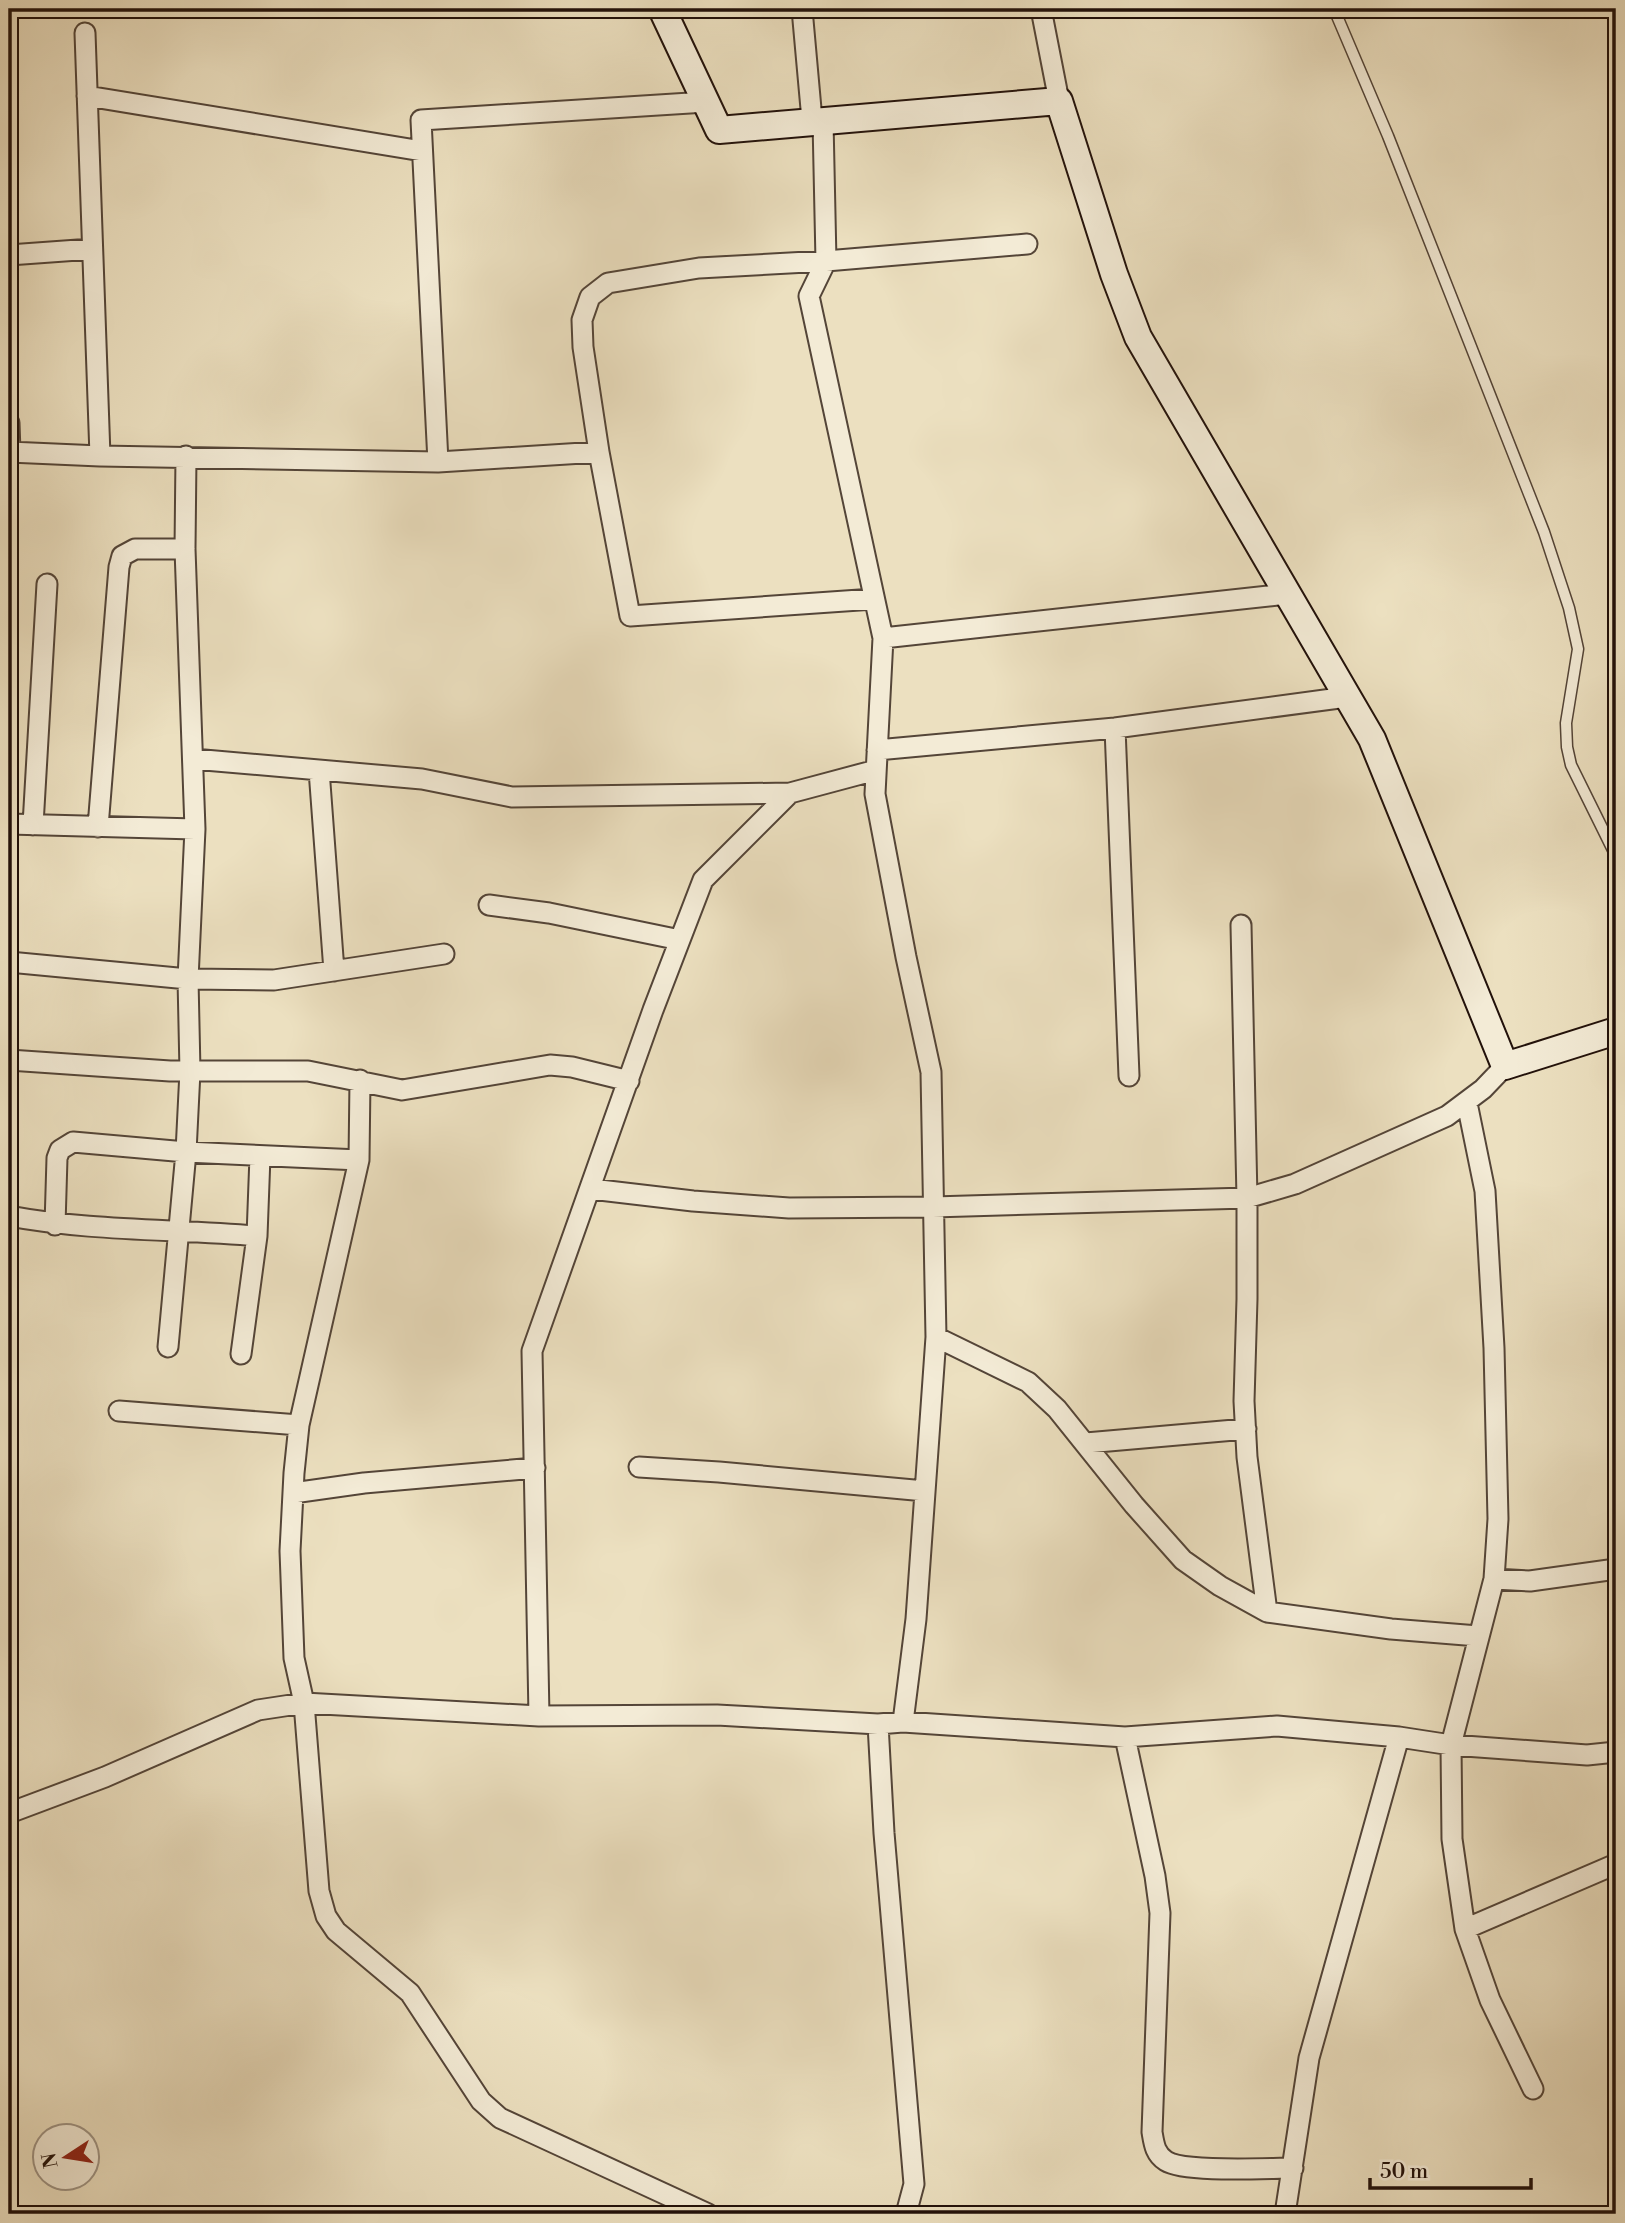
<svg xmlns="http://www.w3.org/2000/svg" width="1625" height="2223" viewBox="0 0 1625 2223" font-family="'Libre Bodoni',serif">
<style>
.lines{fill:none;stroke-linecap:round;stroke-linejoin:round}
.service-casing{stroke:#544538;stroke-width:13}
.minor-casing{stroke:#544538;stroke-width:23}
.secondary-casing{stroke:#22110a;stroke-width:30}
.service{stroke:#f3ebd6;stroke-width:10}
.minor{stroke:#f3ebd6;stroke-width:19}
.secondary{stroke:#f3ebd6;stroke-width:26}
</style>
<rect width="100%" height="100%" fill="#ece0c0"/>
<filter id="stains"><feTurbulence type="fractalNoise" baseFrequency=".00286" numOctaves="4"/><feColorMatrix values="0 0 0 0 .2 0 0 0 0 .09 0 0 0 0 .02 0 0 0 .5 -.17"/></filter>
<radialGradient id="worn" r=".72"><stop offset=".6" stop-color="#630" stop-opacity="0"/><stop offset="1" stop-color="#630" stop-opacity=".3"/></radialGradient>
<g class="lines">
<defs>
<path id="service" d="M1334 9 1388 136 1544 532 1569 608 1578 649 1566 723 1567 747 1571 765 1616 856"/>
<path id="minor" d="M802 9 812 120
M1041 9 1059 101
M85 33 100 456
M87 96 422 151
M823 121 826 261 809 296 883 638 1287 594
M9 255 92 249
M9 423 10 452
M9 452 100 456 438 462 421 120 706 102
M599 452 583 347 582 320 590 297 608 283 699 268 826 261 1027 244
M438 462 599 452 630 616 874 599
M883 638 875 794 906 957 931 1072 936 1337 916 1619 903 1722
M1115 728 1129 1076
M877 750 1115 728 1347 697
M193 759 422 779 512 797 790 793
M319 770 334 971
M9 824 195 829
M33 825 47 584
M98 827 119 567 122 556 135 549H185
M489 905 549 913 680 940
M1241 925 1247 1198V1299L1244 1401 1247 1457 1267 1612
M9 962 188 979 274 980 444 954
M9 1060 170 1071H308L402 1090 550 1065 572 1067 629 1081
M360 1080 359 1160 299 1425 294 1473 290 1551 294 1658 304 1703 319 1891 326 1916 336 1931 410 1993 481 2101 500 2118 708 2214
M1467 1103 1485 1191 1494 1348 1498 1519 1494 1579 1451 1745 1452 1839 1465 1929 1616 1864
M591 1189 693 1201 789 1208 933 1207 1247 1198 1295 1184 1447 1116 1483 1089 1505 1066
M9 1216C89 1231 175 1229 257 1236
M55 1225 57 1158 60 1150 73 1142 186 1152 359 1160
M936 1337 1028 1382 1057 1409 1134 1505 1183 1560 1220 1586 1267 1612 1391 1629 1478 1636
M168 1347 186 1152 190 1071 188 979 195 829 185 549 186 456
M241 1354 257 1236 260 1156
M119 1411 299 1425
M1086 1443 1246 1429
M639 1467 719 1472 925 1491
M293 1493 364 1483 535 1468
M1494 1579 1530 1581 1616 1569
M539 1716 532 1351 653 1010 703 880 790 793 876 770
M878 1724 884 1833 914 2184 906 2214
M1125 1737 1155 1876 1160 1913 1152 2132C1154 2144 1155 2154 1166 2161 1185 2173 1267 2168 1293 2168
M9 1813 105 1777 258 1710 304 1703 539 1716 717 1715 878 1724 903 1722 1125 1737 1277 1726 1399 1737 1451 1745 1587 1755 1616 1752
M1465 1929 1490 2000 1533 2089
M1285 2214 1309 2058 1399 1737"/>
<path id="secondary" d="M662 9 719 130 1059 101 1114 274 1138 337 1372 739 1505 1066 1616 1031"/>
</defs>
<use href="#service" class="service-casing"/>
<use href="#minor" class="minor-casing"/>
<use href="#secondary" class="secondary-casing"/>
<use href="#service" class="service"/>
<use href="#minor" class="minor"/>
<use href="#secondary" class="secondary"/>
</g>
<rect width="1625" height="2223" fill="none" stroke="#ece0c0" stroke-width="35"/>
<rect x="10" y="10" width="1604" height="2202" fill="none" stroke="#22110a" stroke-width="3.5"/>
<rect x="18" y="18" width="1590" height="2188" fill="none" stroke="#22110a" stroke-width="2"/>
<g transform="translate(66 2157) rotate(258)"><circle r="33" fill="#f3ebd6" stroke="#9f9484" stroke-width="2"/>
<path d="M0-5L12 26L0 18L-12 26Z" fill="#8f2418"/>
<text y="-10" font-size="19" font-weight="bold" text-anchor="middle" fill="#22110a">N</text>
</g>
<path d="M1370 2178v10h161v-10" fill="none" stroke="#22110a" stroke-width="3.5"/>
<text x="1380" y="2178" font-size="21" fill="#22110a" stroke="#f3ebd6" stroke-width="5" paint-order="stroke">50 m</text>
<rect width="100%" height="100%" filter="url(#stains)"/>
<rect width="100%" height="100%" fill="url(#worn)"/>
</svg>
